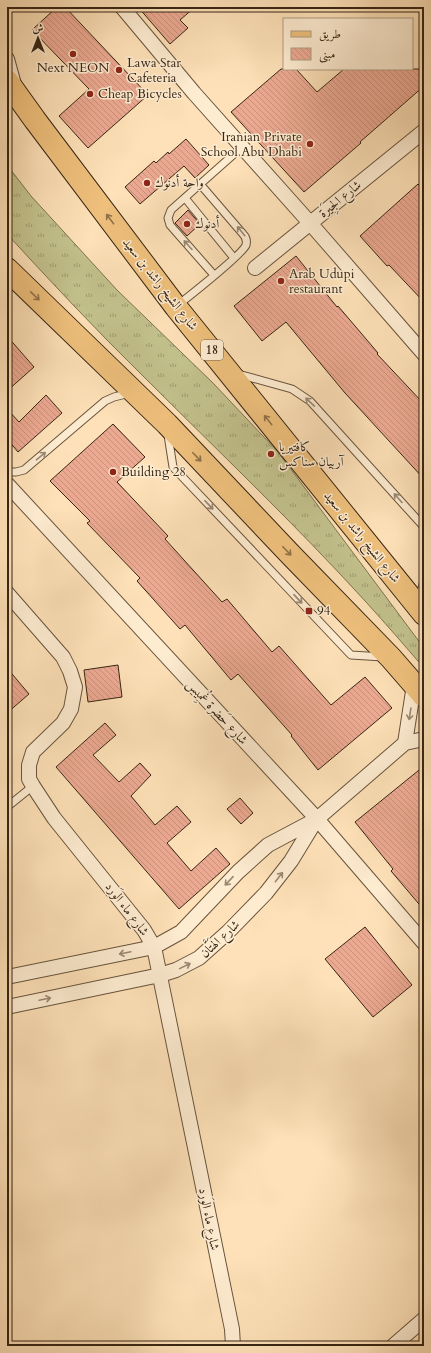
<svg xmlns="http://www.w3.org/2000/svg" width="431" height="1353" viewBox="0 0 431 1353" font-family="Cardo,Amiri,serif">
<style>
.grass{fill:url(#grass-tufts);stroke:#7c7450}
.building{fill:url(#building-back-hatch);stroke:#362514}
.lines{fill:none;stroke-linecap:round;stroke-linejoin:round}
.lane-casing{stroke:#68543d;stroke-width:9}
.street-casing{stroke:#68543d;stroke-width:16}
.primary-casing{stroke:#362514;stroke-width:24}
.lane{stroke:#feecd1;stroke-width:7}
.street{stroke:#feecd1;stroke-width:14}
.primary{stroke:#efc07c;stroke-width:22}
.oneway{stroke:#927248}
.oneway2{stroke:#9a8872}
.poi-dot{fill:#8f2418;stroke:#feecd1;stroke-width:1.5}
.labels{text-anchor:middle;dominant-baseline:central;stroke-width:3;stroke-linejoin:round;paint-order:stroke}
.shield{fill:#feecd1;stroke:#72614d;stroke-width:1}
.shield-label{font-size:12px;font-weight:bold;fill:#362514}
.poi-label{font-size:13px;fill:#362514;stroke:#feecd1;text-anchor:start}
.street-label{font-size:13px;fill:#362514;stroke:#feecd1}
</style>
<defs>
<pattern id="grass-tufts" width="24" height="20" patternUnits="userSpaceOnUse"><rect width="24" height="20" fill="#c3c28d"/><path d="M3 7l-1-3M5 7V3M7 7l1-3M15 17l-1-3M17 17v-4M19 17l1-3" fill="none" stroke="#9f9d72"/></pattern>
<pattern id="building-back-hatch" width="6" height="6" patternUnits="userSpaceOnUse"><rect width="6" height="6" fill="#eca992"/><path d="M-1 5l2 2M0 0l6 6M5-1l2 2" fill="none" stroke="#cb917d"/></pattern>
</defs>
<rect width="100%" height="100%" fill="#fee1b8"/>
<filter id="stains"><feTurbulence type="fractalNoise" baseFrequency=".005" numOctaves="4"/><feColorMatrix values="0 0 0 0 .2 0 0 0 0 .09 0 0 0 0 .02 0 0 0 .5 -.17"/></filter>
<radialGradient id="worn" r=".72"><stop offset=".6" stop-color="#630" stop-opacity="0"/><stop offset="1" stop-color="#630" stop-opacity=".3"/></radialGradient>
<path class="grass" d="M7 165 31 196 117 290 213 383 278 452 424 648V668C405 646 386 624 366 602 295 524 218 451 143 376 96 330 51 282 7 234Z"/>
<path class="building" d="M57 7H65L148 95 88 148 59 116 89 89 32 30Z
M138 7H195L180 20 188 28 170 44Z
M281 69H296L317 92 344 69H424V86L360 142 361 143 304 192 231 112Z
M186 139 209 165 195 178 184 166 140 204 125 187 154 161 156 163 168 152 169 154Z
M418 184 424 191V302L389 265 387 266 360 236Z
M188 210 200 224 187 236 175 223Z
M296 256 337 307 338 306 378 353 377 354 424 404V479L345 393 286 322 262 341 234 306Z
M7 336 34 367 7 391Z
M46 395 62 413 18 452 7 439V409L19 422Z
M113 424 145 457 117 482 168 536 165 539 222 602 227 599 272 652 279 646 331 705 365 677 392 708 318 770 291 736 292 735 238 674 231 680 185 625 180 629 137 581 140 578 87 523 90 521 50 481Z
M118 665 122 697 88 702 84 670Z
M7 668 29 694 7 713Z
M105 723 116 735 93 755 119 782 140 763 151 775 131 796 155 825 177 806 191 822 167 843 191 871 216 848 230 864 179 909 56 767Z
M424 766V910L391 871 393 869 355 822Z
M240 798 253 813 241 824 227 809Z
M365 927 412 985 373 1017 325 959Z"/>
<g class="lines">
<defs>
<path id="lane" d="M185 198 234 258
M214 275 170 225 168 218 171 210 242 147
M178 305C188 297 243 254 246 245 247 241 246 237 243 234L200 184
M238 374 292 389 310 401 424 527
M168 435 173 467 351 655 383 657
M7 472H16L24 470 105 401 114 397 130 393
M419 601 424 580
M7 807 33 786"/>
<path id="street" d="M122 7 194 93 310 223 424 354
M7 59 15 88
M255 268 424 131
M7 484 317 819 424 943
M7 593 63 657 70 671 75 687 71 709 63 723 33 752 29 765V779L33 786 54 818 144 930 154 947 232 1329 233 1346
M405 743 414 685
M7 977 154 947 181 932 238 872 268 845 317 819 405 743 424 739
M7 1007 160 975 176 970 199 958 228 932 266 893 291 861 316 820
M393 1346 424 1319"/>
<path id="primary" d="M7 81 35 120 176 307 424 614
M7 269 167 424 290 554 391 658 424 696"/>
</defs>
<use href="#lane" class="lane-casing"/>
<use href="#street" class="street-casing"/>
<use href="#primary" class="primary-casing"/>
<use href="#lane" class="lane"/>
<use href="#street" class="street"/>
<use href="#primary" class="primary"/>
</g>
<defs><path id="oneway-shaft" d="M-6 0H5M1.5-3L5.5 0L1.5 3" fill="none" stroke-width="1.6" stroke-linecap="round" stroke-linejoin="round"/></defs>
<g class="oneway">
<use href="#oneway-shaft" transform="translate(110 219) rotate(-127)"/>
<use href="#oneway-shaft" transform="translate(35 296) rotate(44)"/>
<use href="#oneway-shaft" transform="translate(268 420) rotate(-129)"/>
<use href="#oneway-shaft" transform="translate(197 457) rotate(46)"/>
<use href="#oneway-shaft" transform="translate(287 551) rotate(46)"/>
</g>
<g class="oneway2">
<use href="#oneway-shaft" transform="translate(241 231) rotate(-129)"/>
<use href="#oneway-shaft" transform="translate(188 245) rotate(-132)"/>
<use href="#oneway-shaft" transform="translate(310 402) rotate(-137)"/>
<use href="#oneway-shaft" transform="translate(41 456) rotate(-40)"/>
<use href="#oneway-shaft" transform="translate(398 498) rotate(-132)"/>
<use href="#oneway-shaft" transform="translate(209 505) rotate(47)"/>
<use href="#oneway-shaft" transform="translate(298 599) rotate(47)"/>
<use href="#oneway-shaft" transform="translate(410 714) rotate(99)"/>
<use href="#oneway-shaft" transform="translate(279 877) rotate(-52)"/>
<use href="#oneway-shaft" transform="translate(229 881) rotate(133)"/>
<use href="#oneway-shaft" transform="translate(125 953) rotate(168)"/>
<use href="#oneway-shaft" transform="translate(185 966) rotate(-26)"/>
<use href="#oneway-shaft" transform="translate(45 999) rotate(-12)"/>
</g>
<g class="poi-dot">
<circle cx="73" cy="54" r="4"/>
<circle cx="119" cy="70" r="4"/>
<circle cx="90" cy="94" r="4"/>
<circle cx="310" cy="144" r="4"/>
<circle cx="147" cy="183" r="4"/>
<circle cx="187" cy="224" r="4"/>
<circle cx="281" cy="281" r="4"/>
<circle cx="271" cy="454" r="4"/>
<circle cx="113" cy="472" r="4"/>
<rect x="305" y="607" width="8" height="8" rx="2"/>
</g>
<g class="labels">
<rect class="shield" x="201" y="340" width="22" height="20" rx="3"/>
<g class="shield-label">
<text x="212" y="350">18</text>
</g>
<g class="poi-label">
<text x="127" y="63">Lawa Star<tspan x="127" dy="15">Cafeteria</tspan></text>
<text x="73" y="68" text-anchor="middle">Next NEON</text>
<text x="98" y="94">Cheap Bicycles</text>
<text x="302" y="137" text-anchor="end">Iranian Private<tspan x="302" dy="15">School Abu Dhabi</tspan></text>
<text x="155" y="183">واحة أدنوك</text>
<text x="195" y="224">أدنوك</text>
<text x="289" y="274">Arab Udupi<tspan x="289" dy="15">restaurant</tspan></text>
<text x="279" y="447">كافتيريا<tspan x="279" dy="15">آربيان سناكس</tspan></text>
<text x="121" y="472">Building 28</text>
<text x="317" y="611">94</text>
</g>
<g class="street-label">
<text transform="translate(340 199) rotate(-39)">شارع الجِيرَة</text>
<text transform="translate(160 284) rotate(52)">شارع الشيخ راشد بن سعيد</text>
<text transform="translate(362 537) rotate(51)">شارع الشيخ راشد بن سعيد</text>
<text transform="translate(217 712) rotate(47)">شارع حَضرة غُمِيس</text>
<text transform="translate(127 909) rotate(53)">شارع ماء الوَرد</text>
<text transform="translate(220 939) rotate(-43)">شارع الهَتَّان</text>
<text transform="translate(209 1219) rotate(79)">شارع ماء الوَرد</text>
</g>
</g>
<rect width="431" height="1353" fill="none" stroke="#fee1b8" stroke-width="24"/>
<rect x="8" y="8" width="415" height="1337" fill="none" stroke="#362514" stroke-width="2"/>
<rect x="12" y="12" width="407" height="1329" fill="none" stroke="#362514"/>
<rect x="283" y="18" width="130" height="52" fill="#feecd1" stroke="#ae9c85"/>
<rect x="291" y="31" width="20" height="6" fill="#efc07c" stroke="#ae9c85"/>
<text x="319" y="38" font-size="12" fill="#362514">طريق</text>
<rect x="291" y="48" width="20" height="12" fill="url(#building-back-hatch)" stroke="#ae9c85"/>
<text x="319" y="58" font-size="12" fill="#362514">مبنى</text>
<g transform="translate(38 38)" stroke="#feecd1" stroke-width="3" paint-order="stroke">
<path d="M0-3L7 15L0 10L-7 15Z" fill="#362514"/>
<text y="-6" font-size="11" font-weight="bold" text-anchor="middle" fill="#362514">ش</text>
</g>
<rect width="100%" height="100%" filter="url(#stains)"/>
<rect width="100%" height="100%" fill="url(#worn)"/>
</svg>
